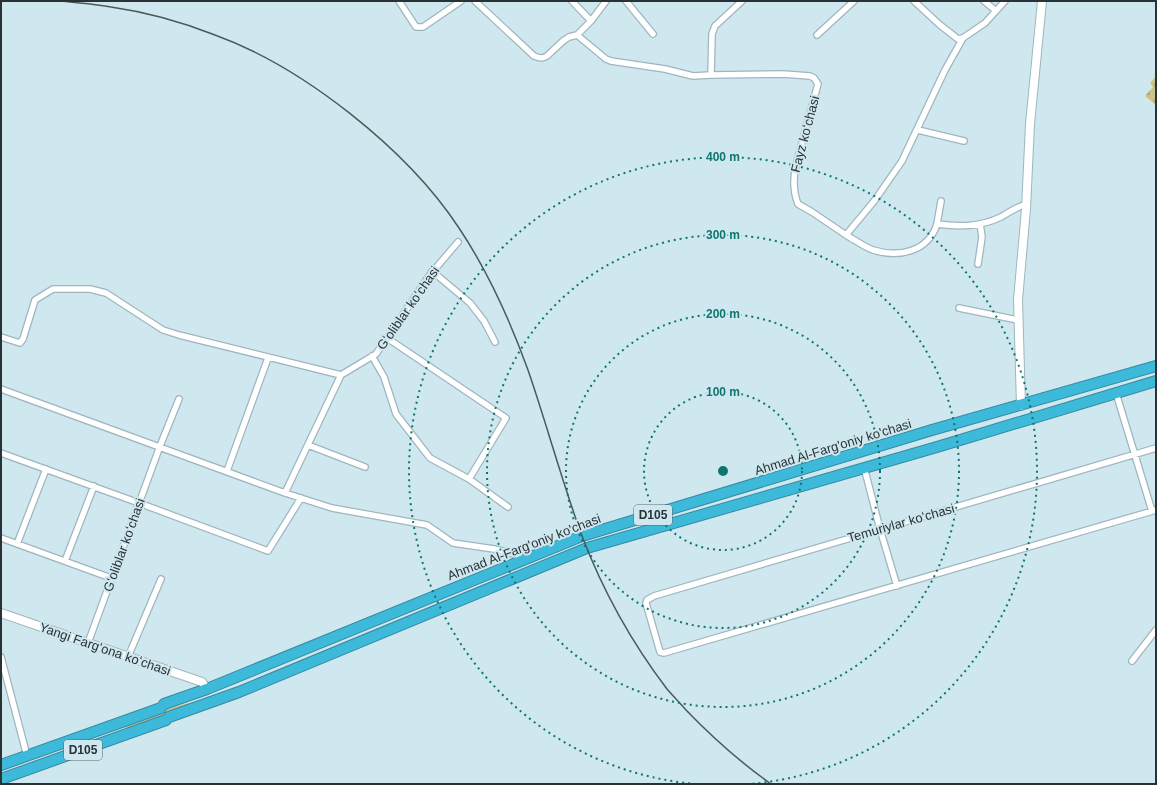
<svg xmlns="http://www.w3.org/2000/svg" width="1157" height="785" viewBox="0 0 1157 785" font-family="Helvetica,sans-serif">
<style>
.green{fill:#cdc288}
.cemetery{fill:url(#cemetery-stones)}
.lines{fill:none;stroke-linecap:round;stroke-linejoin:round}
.street-casing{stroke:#9fb6be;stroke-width:8}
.secondary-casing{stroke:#9fb6be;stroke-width:10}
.highway-casing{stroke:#368aa1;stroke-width:12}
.street{stroke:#fff;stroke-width:5.5}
.secondary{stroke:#fff;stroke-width:8}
.highway{stroke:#3db9da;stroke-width:10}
.rail{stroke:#4c595d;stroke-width:1.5}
.ring{fill:none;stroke:#0f766e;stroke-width:2;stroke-dasharray:2 4}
.labels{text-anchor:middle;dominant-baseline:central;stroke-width:4;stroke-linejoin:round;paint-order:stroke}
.shield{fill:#cfe7ef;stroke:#5b696e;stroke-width:1}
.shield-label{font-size:12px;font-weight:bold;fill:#293336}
.street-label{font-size:13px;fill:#293336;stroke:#cfe7ef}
.centre{fill:#0f766e;stroke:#cfe7ef;stroke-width:2}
.ring-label{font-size:12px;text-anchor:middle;font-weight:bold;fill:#0f766e;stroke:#cfe7ef;stroke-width:4;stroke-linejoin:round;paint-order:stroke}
</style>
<defs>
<pattern id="cemetery-stones" width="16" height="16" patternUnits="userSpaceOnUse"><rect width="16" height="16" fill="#cdc288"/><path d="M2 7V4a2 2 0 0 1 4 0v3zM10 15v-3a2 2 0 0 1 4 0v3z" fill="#b0a776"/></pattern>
</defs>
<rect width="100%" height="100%" fill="#cfe7ef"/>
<path class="green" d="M205 700 139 726 124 728C145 716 180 703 205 700Z"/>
<path class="cemetery" d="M1156 76V105L1145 96 1153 87 1150 83Z"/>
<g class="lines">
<defs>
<path id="street" d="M399 1 416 27H423L461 1
M475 1 534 56C539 58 542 59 547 56L563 41 569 37 577 35
M572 1 591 21
M626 1 653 34
M742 1 715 26 712 34 711 75 783 74 810 76 814 78 818 84 796 165C793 178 793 191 798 204L812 212 846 235 875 200 902 161 945 70 963 38 985 23 1005 1
M914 1 940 25 958 39 963 38
M984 1 996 11
M577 35 606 59 611 61 665 69 693 76 711 75
M577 35 591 21 606 1
M817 35 854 1
M918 130 964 141
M941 201 937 224C959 227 980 227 1001 217 1009 212 1017 207 1026 204
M846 235C855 240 864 247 873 250 899 258 928 252 937 224
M978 264 982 237 980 224
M432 271 470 303 484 321 495 342
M959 308 1018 320
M1 337 20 343 23 339 35 300 53 289H90L106 293 163 330 179 335 341 375
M387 338 506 418 469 479
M372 356 384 377 396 414 430 458 469 479 508 507
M1 389 285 493 332 508 427 525 453 543 494 549 515 554 524 560
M1116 393 1152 511
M308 445 365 467
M1156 448 654 596 647 600 646 603 660 652 664 653 1156 510
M1 453 139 503 268 551 301 498
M864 467 880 529 897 586
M227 471 268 358
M285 493 341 375 376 354 429 276 458 242
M1 538 111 578
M17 544 46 469
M65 561 94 486
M88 643 160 446 179 399
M1 657 27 756
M128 657 161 579
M1132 661 1156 630"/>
<path id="secondary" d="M1021 406 1018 300 1026 209 1030 124 1042 1
M1 613 202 682 207 689"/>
<path id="highway" d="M164 704 207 689 582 536 932 430 1156 366
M169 717 239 692 587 548 937 447 1156 381
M1 765 161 708
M1 779 166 720"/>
</defs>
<use href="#street" class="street-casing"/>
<use href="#secondary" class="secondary-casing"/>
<use href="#highway" class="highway-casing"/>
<use href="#street" class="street"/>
<use href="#secondary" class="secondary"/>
<use href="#highway" class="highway"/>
<path class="rail" d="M61 1C78 3 95 4 111 7 146 12 182 22 215 35 303 67 407 149 459 228 487 270 511 323 528 370 547 425 562 482 582 536 603 591 632 643 667 689 673 696 680 703 686 710 712 737 740 762 771 784"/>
</g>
<g class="ring">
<circle cx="723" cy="471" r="79"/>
<circle cx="723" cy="471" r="157"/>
<circle cx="723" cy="471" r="236"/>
<path d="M696 784A314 314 0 1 1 750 784"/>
</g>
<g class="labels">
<g class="shield">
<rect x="634" y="505" width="38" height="20" rx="3"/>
<rect x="64" y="740" width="38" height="20" rx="3"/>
</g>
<g class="shield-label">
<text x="653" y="515">D105</text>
<text x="83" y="750">D105</text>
</g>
<g class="street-label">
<text transform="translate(805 134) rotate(-75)">Fayz koʻchasi</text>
<text transform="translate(408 308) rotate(-55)">Gʻoliblar koʻchasi</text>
<text transform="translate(833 447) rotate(-17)">Ahmad Al-Farg'oniy ko'chasi</text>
<text transform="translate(901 523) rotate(-16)">Temuriylar koʻchasi</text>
<text transform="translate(124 545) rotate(-70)">Gʻoliblar koʻchasi</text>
<text transform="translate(524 547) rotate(-21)">Ahmad Al-Farg'oniy ko'chasi</text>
<text transform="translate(105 649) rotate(19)">Yangi Fargʻona koʻchasi</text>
</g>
</g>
<circle cx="723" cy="471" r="6" class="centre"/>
<g class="ring-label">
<text x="723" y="161">400 m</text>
<text x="723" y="239">300 m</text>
<text x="723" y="318">200 m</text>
<text x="723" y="396">100 m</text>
</g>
<rect width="1157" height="785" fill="none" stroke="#293336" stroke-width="4"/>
</svg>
